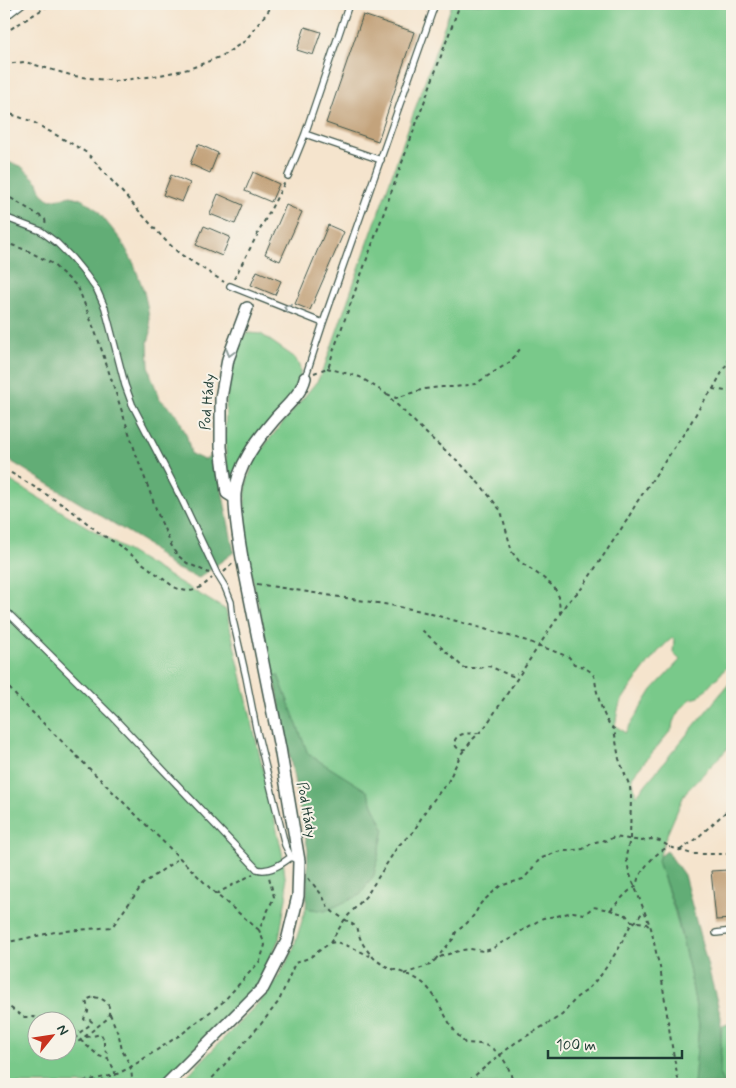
<svg xmlns="http://www.w3.org/2000/svg" width="736" height="1088" viewBox="0 0 736 1088" font-family="Mynerve,sans-serif">
<style>
.green{fill:#79c98a;stroke:#4c835f;fill-rule:evenodd}
.forest{fill:#62ad76;stroke:#407555}
.building{fill:#c3a37c}
.lines{fill:none;stroke-linecap:round;stroke-linejoin:round}
.lane-casing{stroke:#3f564b;stroke-width:8}
.street-casing{stroke:#3f564b;stroke-width:14}
.path{stroke:#3f564b;stroke-width:2;stroke-dasharray:4 4;stroke-linecap:butt}
.lane{stroke:#fff;stroke-width:5.5}
.street{stroke:#fff;stroke-width:11}
.oneway{stroke:#8f9e9a}
.labels{text-anchor:middle;dominant-baseline:central;stroke-width:4;stroke-linejoin:round;paint-order:stroke}
.street-label{font-size:15px;fill:#1f3d34;stroke:#f7f3e8}
</style>
<rect width="100%" height="100%" fill="#f7f3e8"/>
<filter id="ink" filterUnits="userSpaceOnUse"><feTurbulence type="fractalNoise" baseFrequency=".02" numOctaves="2"/><feDisplacementMap in="SourceGraphic" scale="10" xChannelSelector="R" yChannelSelector="G"/><feConvolveMatrix kernelMatrix="1 2 1 2 8 2 1 2 1" color-interpolation-filters="sRGB"/></filter>
<filter id="wash" filterUnits="userSpaceOnUse"><feTurbulence type="fractalNoise" baseFrequency=".0096" numOctaves="4" result="noise"/><feDisplacementMap in="SourceGraphic" scale="20" xChannelSelector="R" yChannelSelector="G"/><feGaussianBlur stdDeviation="1.12" result="paint"/><feColorMatrix in="noise" values="0 0 0 0 0 0 0 0 0 0 0 0 0 0 0 0 0 1.4 0 .05"/><feComposite in="paint" operator="in"/></filter>
<g filter="url(#wash)">
<rect width="100%" height="100%" fill="#f5e4cd"/>
<path class="green" d="M452 4H732V667L730 670 728 666 699 697 691 699 679 711 673 722 672 729 632 777 636 796 732 680V744L685 793 665 839 658 861 675 912 689 968 699 1024 694 1084H179L270 991 292 953 306 908 325 911 360 895 374 875 384 829 367 791 308 754 278 675 274 676 268 648 244 541V510L247 481 255 459 268 441 318 380 325 365ZM673 638 674 640 673 653 680 660 652 690 625 733 615 725C617 718 617 709 621 702 628 690 661 644 673 638Z
M249 333 261 334 294 357C302 367 301 375 298 386L235 474 232 475 230 474C229 470 227 466 227 463 223 439 224 342 249 333Z
M4 477 226 610 282 852 287 892 279 939 258 985 160 1084H4ZM38 1020H68V1050H38Z
M732 1023V1084H724L720 1076 722 1026Z"/>
<path class="forest" d="M4 161 21 166 38 182 42 193 50 200 71 196 81 199 96 209 121 240 134 264 144 292 147 305 151 332 148 342 149 366 151 376 160 399 178 416 187 437 191 454 204 460 216 453 221 485 234 552 199 578 172 567 144 542 4 457Z
M278 675 308 754 367 791 384 829 374 875 360 895 325 911 306 908 308 850 274 676Z
M667 851 684 875 721 1017 720 1076 724 1084H694L699 1024 689 968 676 912 658 861 659 857Z"/>
<g id="blocks">
<path class="building" d="M363 15 414 32 378 141 326 123Z
M305 27 321 32 313 55 297 50Z
M198 144 218 153 210 173 190 164Z
M253 172 279 184 271 202 245 191Z
M171 175 190 183 182 202 163 195Z
M218 194 243 205 235 224 210 214Z
M286 205 302 212 280 261 265 254Z
M328 225 344 232 310 310 295 304Z
M204 226 230 237 222 256 196 245Z
M257 271 281 281 275 295 251 285Z
M728 870 732 919 716 920 711 871Z"/>
</g>
</g>
<g filter="url(#ink)">
<use href="#blocks" fill-opacity="0" stroke="#3f564b" stroke-width="1"/>
<g class="lines">
<defs>
<path id="lane" d="M4 18 22 4
M305 134 381 160
M288 176 305 134 349 4
M4 217 41 231 57 243 72 258 86 275 97 290 105 308 125 385 132 404 182 500 217 574 225 587 231 602 233 620 246 677 256 728 285 845 291 857 299 861
M230 286 323 323
M305 378 323 323 435 4
M4 609 114 718 257 869C268 873 282 864 291 857
M716 933 732 931"/>
<path id="street" d="M235 498 227 493 221 447V398L228 359 247 308
M167 1084 263 988 287 941 298 896 299 861 280 748 242 558C239 539 234 513 235 494 237 466 257 440 274 420 285 407 301 395 305 378"/>
</defs>
<use href="#lane" class="lane-casing"/>
<use href="#street" class="street-casing"/>
<path class="path" d="M4 33 51 4
M4 64 25 62 74 76 115 81 155 76 189 69 222 56 245 41 269 10 270 4
M4 112 31 121 74 145 87 153 165 240 180 254 224 282
M4 194 45 219 46 226
M4 245 9 244 26 250 51 263 78 287 99 342 136 454 159 517 173 549 177 555 187 563 209 573
M234 279 285 182
M327 368 360 377 385 393 430 437 460 463 483 488 501 511 512 552 519 561 542 577 554 587 559 597 560 614 485 727 473 739 465 749C459 750 454 748 455 740 459 732 469 734 478 733
M314 373 327 368 329 366 334 349 460 4
M713 389 732 392
M387 394 396 398 424 389 442 387H455L475 384 510 362 520 349
M4 469 20 478 71 510 98 532 117 544 174 587C191 595 199 590 212 578
M224 572 233 563
M257 584 384 604 421 611 527 641 569 657 574 664C580 665 591 670 594 676 595 680 596 685 596 688 599 700 604 721 614 729L619 759 630 787 631 797 630 839 626 856 629 872 651 928 657 957 660 967 671 1041 679 1084
M560 614 566 604 582 588 627 520 637 502 687 429 703 402 713 389 732 354
M422 630 464 668H479L489 666 509 675 513 676 517 674
M4 682 17 697 216 894 259 930 274 897 269 877
M680 850 695 840 730 808 732 803
M308 878 322 895 328 907 333 912 357 927C358 929 358 931 359 934 360 941 367 951 373 957 387 972 412 971 426 986 435 995 439 1005 445 1015 450 1025 457 1035 465 1043 474 1044 486 1043 493 1049 503 1055 513 1073 512 1084
M216 894 253 874
M610 910C617 904 622 897 629 891 630 890 635 888 635 887 637 885 637 882 638 879 644 867 657 850 670 847
M4 943 55 932 112 927 143 884 179 858
M330 943 345 919 367 895 398 846 414 831 424 813 441 790 447 784 461 754 465 749
M435 960 453 939 456 932 467 923 474 915 481 903 500 886 523 879 527 875 539 860 542 858 557 852 583 849 592 843 603 840 606 841 614 837 642 841 651 839 660 841 670 847 692 854H732
M404 974 430 965 435 960 442 956 462 950 470 949 484 951 492 949 499 944 512 938 518 933 543 918 557 916 573 912 585 914 593 907 610 910 626 915 631 921 645 923 650 927
M94 997C107 999 113 1006 107 1019L78 1042 69 1045 68 1044 70 1040 91 1024 92 1022 90 1020H85L84 1019C85 1017 87 1014 88 1012 89 1004 81 1000 94 997Z
M4 1003 23 1017H33L44 1020 53 1019 55 1020
M110 1014 119 1036 122 1050 131 1067 132 1079 131 1084
M68 1030 99 1056 108 1059 114 1069 118 1084
M86 1037 93 1036 101 1034 104 1040V1049L107 1053 108 1059
M468 1081 476 1084
M76 1084 80 1082 115 1075 131 1067 183 1033 223 1002 260 961 265 945 259 930
M207 1084 261 1024 279 1001 295 963 309 958 330 943 336 942 351 947 370 956
M462 1084 468 1081 515 1043 562 1015 577 997 586 991 601 975 619 948 630 926 638 919 643 911"/>
<use href="#lane" class="lane"/>
<use href="#street" class="street"/>
</g>
<defs><path id="oneway-chevron" d="M-2-3.5L2.5 0L-2 3.5" fill="none" stroke-width="1.6" stroke-linecap="round" stroke-linejoin="round" transform="scale(1.25)"/></defs>
<g class="oneway">
<use href="#oneway-chevron" transform="translate(287 308) rotate(-158)"/>
<use href="#oneway-chevron" transform="translate(230 353) rotate(106)"/>
</g>
</g>
<g class="labels">
<g class="street-label">
<text transform="translate(208 402) rotate(-85)">Pod Hády</text>
<text transform="translate(306 810) rotate(80)">Pod Hády</text>
</g>
</g>
<rect width="736" height="1088" fill="none" stroke="#f7f3e8" stroke-width="20"/>
<g transform="translate(52 1036) rotate(60)"><circle r="24" fill="#f7f3e8" stroke="#a1aaa0"/>
<path d="M0-4L9 19L0 12L-9 19Z" fill="#c8321e"/>
<text y="-8" font-size="14" font-weight="bold" text-anchor="middle" fill="#1f3d34">N</text>
</g>
<path d="M548 1050v8h134v-8" fill="none" stroke="#1f3d34" stroke-width="2.5"/>
<text x="556" y="1050" font-size="15" fill="#1f3d34" stroke="#f7f3e8" stroke-width="4" paint-order="stroke">100 m</text>
</svg>
